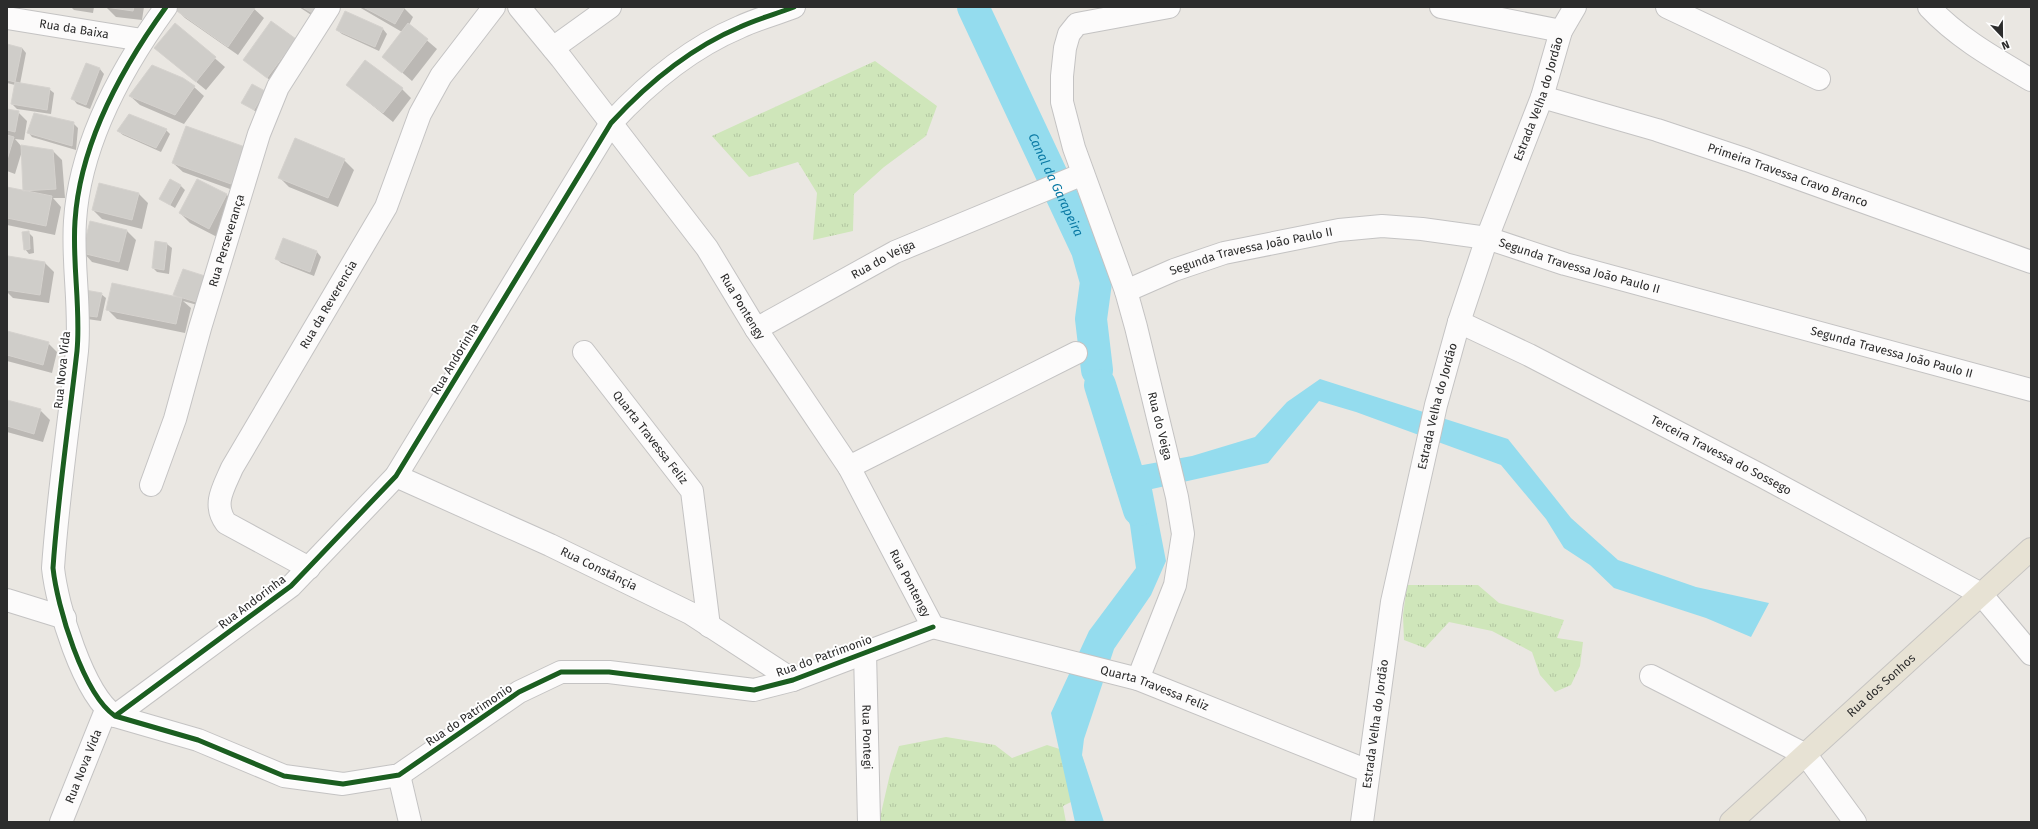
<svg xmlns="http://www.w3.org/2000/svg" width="2038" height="829" viewBox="0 0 2038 829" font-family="'Fira Sans',sans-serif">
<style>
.grass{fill:url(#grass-tufts)}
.water{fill:#94dcee}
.shadow{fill:#0003}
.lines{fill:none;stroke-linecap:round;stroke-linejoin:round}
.canal{stroke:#94dcee;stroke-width:32}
.building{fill:#cfcdc9;stroke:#d5d2ce}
.minor-casing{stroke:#c4c3c3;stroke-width:24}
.major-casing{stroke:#c6c4c2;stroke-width:24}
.minor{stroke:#fcfbfb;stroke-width:22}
.major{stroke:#e7e2d4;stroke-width:22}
.cycleway-casing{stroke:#fff;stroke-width:8}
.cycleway{stroke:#1b5e20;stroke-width:5}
.labels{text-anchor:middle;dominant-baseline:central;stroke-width:4;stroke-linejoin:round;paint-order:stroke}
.street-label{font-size:12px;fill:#2c2c2c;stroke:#fff}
.water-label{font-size:13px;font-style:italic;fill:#0979a4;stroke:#fff}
</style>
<defs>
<pattern id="grass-tufts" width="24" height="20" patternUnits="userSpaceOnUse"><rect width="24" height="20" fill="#cfe6ba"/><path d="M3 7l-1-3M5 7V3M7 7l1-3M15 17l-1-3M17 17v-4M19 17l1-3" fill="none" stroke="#b2c5a0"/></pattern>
</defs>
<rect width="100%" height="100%" fill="#eae7e2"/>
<path class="grass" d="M875 61 937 106 926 136 884 167 854 194 853 231 813 240 817 193 798 162 749 177 712 136Z
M1407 585H1478L1499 603 1564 620 1557 638 1583 642 1580 666 1571 685 1555 692 1540 675 1532 652 1492 631 1449 622 1425 648 1404 640 1403 615Z
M946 737 995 745 1012 758 1047 745 1082 756 1093 791 1063 806 1066 822H879L890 774 899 746Z"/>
<path class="water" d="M1320 379 1508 439 1571 518 1618 560 1696 587 1769 603 1751 637 1706 618 1614 588 1590 565 1564 548 1546 519 1501 465 1356 412 1319 401 1268 463 1152 489 1166 561 1151 595 1114 649 1084 739 1082 755 1104 822H1075L1051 713 1089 631 1136 568 1130 525 1110 471 1192 456 1255 437 1287 402Z"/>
<path class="shadow" d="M71 7H94L93 13 74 10Z
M106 7H144L142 20 116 17Z
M177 7H252L264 18 238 55 185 18 176 9Z
M299 7H341L328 26Z
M359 7H403L413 17 409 25 437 49 412 81 383 56 402 32Z
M345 12 383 29 387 34 379 51 342 34 337 30Z
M175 24 225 67 206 90 155 48Z
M295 40 277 86 245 60Z
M7 45 22 48 26 53 20 84 49 89 54 93 51 114 17 109 12 104 15 85 7 83Z
M86 64 100 69 104 74 90 109 77 104 73 99Z
M347 85 402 89 411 98 393 122Z
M194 87 204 96 184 124 140 105 130 96Z
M265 92 259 114 243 102Z
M7 110 18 112 27 121 24 140 15 139 22 147 53 151 62 160 65 198H53L61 207 55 235 7 225V188L24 192 22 151 15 174 7 171Z
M73 123 78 128 76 150 32 137 28 132Z
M166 130 170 134 161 152 123 135 118 131Z
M245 148 241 193 183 172 173 163Z
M344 160 354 170 338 207 289 187 279 177Z
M198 180 227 195 236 205 219 238 190 223 180 213Z
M180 185 185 190 175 208 160 199Z
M139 194 148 203 142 229 102 219 93 210Z
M91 222 127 231 136 240 128 271 92 262 83 252Z
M28 232 33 237 34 253 29 254 25 249Z
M283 240 317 252 321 257 314 276 281 263 276 258Z
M156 242 167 244 172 248 169 274 157 272 153 268Z
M9 257 45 263 54 272 49 303 13 298 7 292Z
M204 277 201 306 183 301 191 308 185 333 117 319 108 310 178 298 175 295Z
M101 294 106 298 101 321 87 319Z
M7 332 48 343 57 352 52 373 7 361Z
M7 401 40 410 50 420 43 442 7 432Z"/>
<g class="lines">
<g class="canal">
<path id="s1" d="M973 7 1087 250 1096 282 1091 319 1097 370"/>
<path d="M1100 385 1139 510"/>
</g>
</g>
<path class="building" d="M105 7H134L133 11Z
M176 7H253L255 8 228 47 174 9Z
M302 7H325L319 17Z
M363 7H405L395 24Z
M345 11 383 28 375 47 336 30Z
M271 21 296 39 267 78 243 60Z
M175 23 216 57 196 82 154 48Z
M408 23 428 39 402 73 382 57Z
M7 44 22 48 15 82 7 80Z
M365 60 403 88 383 113 346 85Z
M86 63 100 68 86 105 71 99Z
M152 65 183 78 195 86 175 115 129 96Z
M15 82 50 88 47 110 11 104Z
M252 84 265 91 254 110 241 103Z
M7 109 19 111 15 132 7 130Z
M34 113 74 122 72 146 27 133Z
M129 114 167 129 156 148 117 131Z
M186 126 245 147 231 184 172 163Z
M7 135 14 137 7 160Z
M295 138 345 159 328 198 278 178Z
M21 145 53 150 56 189 23 191Z
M170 179 181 185 170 205 159 199Z
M197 179 227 194 209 229 179 213Z
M99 183 139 193 132 220 92 210Z
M7 187 52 196 46 226 7 218Z
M90 221 127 230 119 262 82 253Z
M29 231 30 249 24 250 22 232Z
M283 238 317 251 310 272 275 259Z
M155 241 167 243 164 270 152 268Z
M8 256 45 262 40 295 7 290Z
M183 269 205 276 196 302 173 295Z
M112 283 182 298 176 324 106 310Z
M85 290 102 293 97 317 81 315Z
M7 331 49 342 43 365 7 355Z
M7 400 41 409 34 434 7 426Z"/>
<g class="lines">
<defs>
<g id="minor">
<path d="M166 7C121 69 80 143 75 221 72 264 81 308 77 351 69 423 58 495 53 568 57 606 83 694 115 716L198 740 284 776 343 784 399 775 519 692 561 672H609L754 690 793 680 933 627"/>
<path id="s2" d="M519 7 561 58 707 248 756 329 849 467 933 627"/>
<path d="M1441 7 1561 31"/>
<path d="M1667 7 1819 79"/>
<path d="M1929 7C1958 38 1994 58 2031 80"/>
<path id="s3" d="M7 18 142 40"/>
<path d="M553 48 610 7"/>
<path id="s4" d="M1542 97 1657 130 1747 160 2031 262"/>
<path id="s5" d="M1126 291 1174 270 1224 253 1339 230 1382 226 1422 229 1487 238 1565 264 2031 390"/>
<path id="s6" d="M1459 322 1529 355 1760 475 1981 594 2031 654"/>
<path id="s7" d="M756 329 895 252 1083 174"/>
<path id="s8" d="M584 352 692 491 709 626"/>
<path d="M849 467 1076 353"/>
<path id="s9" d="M396 476 550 545 690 613 793 680"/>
<path id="s10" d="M151 485 175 419 200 328 259 134 278 87 329 7"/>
<path id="s11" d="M309 568 226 523C212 504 224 487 232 468L386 207 420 114 441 76 494 7"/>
<path d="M7 600 65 618"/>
<path id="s12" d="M933 627 1138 679 1368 771"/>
<path id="s13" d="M865 652 869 822"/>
<path d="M1651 676 1806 755 1855 822"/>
<path d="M1138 679 1175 585 1183 534 1177 497 1136 327 1126 291 1074 148 1062 102V76L1065 48 1069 34 1077 24 1169 7"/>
<path d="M115 716 291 586 396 476 611 123C647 84 690 48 740 27 757 19 776 14 794 7"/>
<path d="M399 775 410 822"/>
<path id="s14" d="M61 822 106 710"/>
<path id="s15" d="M1362 822 1392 602 1436 405 1459 322 1487 238 1542 97 1561 31 1575 7"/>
</g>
<g id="major">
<path id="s16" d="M1731 822 2031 549"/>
</g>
</defs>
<use href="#minor" class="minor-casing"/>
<use href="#major" class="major-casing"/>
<use href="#minor" class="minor"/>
<use href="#major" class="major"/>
<defs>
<path id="cycleway" d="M166 7C121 69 80 143 75 221 72 264 81 308 77 351 69 423 58 495 53 568 57 606 83 694 115 716L198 740 284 776 343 784 399 775 519 692 561 672H609L754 690 793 680 933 627
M115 716 291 586 396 476 611 123C647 84 690 48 740 27 757 19 776 14 794 7"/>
</defs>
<use href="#cycleway" class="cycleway-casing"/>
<use href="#cycleway" class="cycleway"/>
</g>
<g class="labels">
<g class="street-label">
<text stroke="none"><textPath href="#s3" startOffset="68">Rua da Baixa</textPath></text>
<text stroke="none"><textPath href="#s15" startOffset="747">Estrada Velha do Jordão</textPath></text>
<text stroke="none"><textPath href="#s4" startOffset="258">Primeira Travessa Cravo Branco</textPath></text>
<text stroke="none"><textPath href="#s10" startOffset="256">Rua Perseverança</textPath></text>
<text stroke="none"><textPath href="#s5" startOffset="132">Segunda Travessa João Paulo II</textPath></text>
<text stroke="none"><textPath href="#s7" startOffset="145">Rua do Veiga</textPath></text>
<text stroke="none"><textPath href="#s5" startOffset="468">Segunda Travessa João Paulo II</textPath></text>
<text stroke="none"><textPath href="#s11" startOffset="343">Rua da Reverencia</textPath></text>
<text stroke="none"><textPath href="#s2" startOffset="374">Rua Pontengy</textPath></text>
<text stroke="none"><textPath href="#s5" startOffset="792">Segunda Travessa João Paulo II</textPath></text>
<text transform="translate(455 359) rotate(-59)">Rua Andorinha</text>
<text transform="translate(62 370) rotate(-84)">Rua Nova Vida</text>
<text stroke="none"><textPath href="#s15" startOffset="423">Estrada Velha do Jordão</textPath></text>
<text transform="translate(1160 426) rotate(76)">Rua do Veiga</text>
<text stroke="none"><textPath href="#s8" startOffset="108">Quarta Travessa Feliz</textPath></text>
<text stroke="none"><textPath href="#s6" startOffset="294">Terceira Travessa do Sossego</textPath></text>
<text stroke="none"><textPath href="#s9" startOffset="223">Rua Constânçia</textPath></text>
<text stroke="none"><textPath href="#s2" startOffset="698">Rua Pontengy</textPath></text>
<text transform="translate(252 602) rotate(-37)">Rua Andorinha</text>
<text transform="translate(824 656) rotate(-20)">Rua do Patrimonio</text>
<text stroke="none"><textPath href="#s16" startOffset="203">Rua dos Sonhos</textPath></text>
<text stroke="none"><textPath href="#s12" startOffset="230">Quarta Travessa Feliz</textPath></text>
<text transform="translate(469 715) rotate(-34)">Rua do Patrimonio</text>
<text stroke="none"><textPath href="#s15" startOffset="99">Estrada Velha do Jordão</textPath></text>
<text stroke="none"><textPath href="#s13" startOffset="85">Rua Pontegi</textPath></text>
<text stroke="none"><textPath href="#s14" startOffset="60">Rua Nova Vida</textPath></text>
</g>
<g class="water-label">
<text stroke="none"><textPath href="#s1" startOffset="196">Canal da Garapeira</textPath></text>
</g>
</g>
<rect width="2038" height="829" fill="none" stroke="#2c2c2c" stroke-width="16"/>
<g transform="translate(2002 36) rotate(158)" stroke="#ffffff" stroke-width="3" paint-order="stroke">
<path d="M0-3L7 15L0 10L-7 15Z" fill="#2c2c2c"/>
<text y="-6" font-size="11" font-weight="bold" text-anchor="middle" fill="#2c2c2c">N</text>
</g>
</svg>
